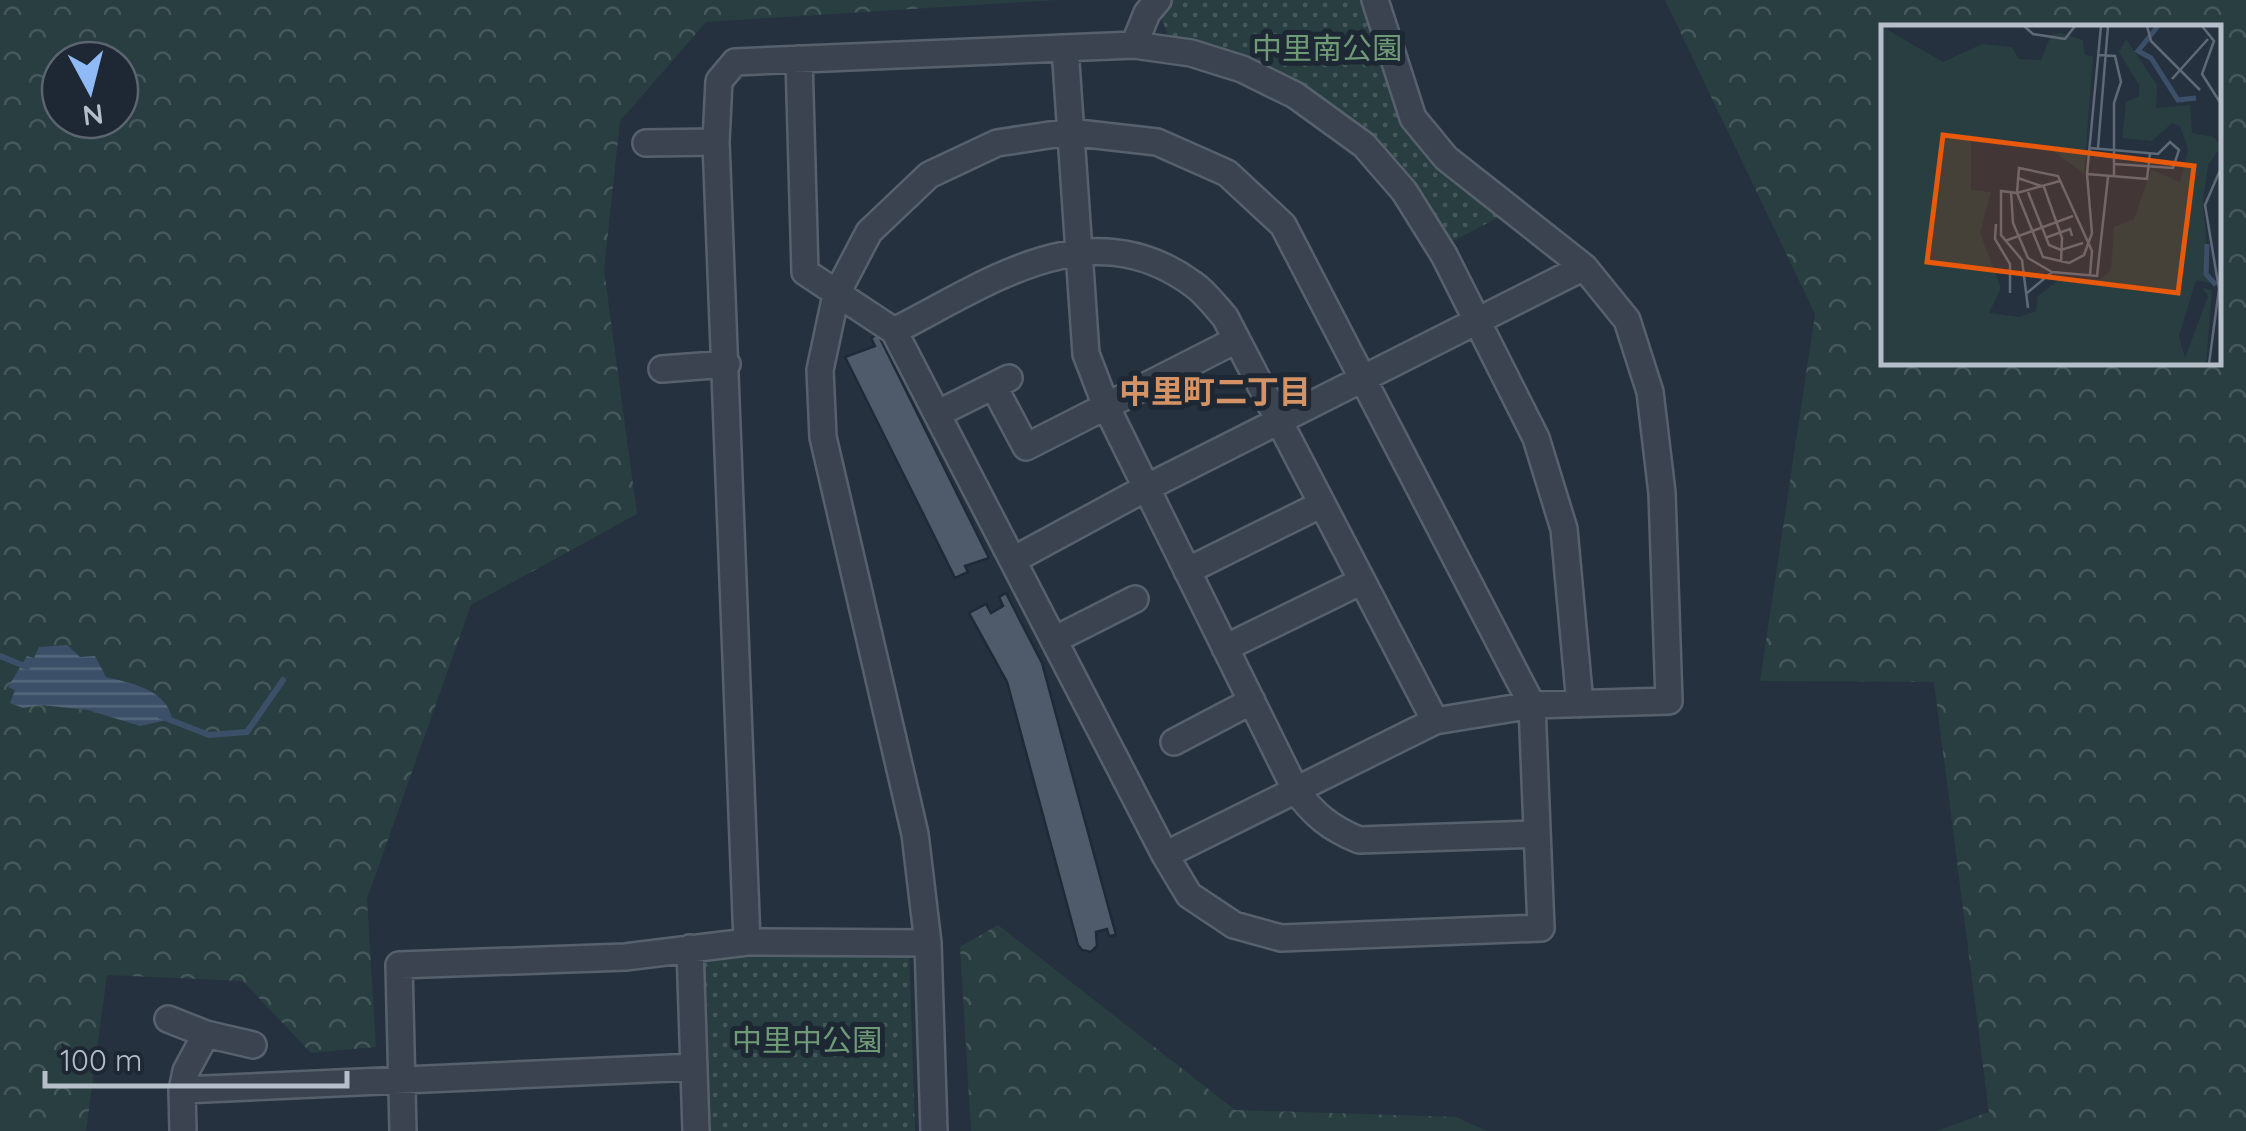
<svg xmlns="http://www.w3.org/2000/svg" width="2246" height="1131" viewBox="0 0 2246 1131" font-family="Quicksand,'Noto Sans JP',sans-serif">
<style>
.forest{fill:url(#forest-crowns);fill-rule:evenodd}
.park{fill:url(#park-dots)}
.water{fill:url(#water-rules)}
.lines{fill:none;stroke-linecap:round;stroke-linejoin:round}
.stream{stroke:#3b5068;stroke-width:6}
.building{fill:#4f5a6a;stroke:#202a36;stroke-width:2.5}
.minor-casing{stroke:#57616d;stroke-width:30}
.minor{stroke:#3a434f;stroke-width:25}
.labels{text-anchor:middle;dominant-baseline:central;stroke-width:10;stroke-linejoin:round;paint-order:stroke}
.park-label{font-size:30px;fill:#6e9a76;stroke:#1e2834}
.neighbourhood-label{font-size:32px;font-weight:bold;fill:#d39367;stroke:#1e2834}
.inset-river{fill:none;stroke:#3b5068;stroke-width:5}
.inset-road{fill:none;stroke:#606977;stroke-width:2.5}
.view{fill:#e8590c;fill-opacity:0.15;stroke:#e8590c;stroke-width:5}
.inset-edge{fill:none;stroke:#b6beca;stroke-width:5}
</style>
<defs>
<pattern id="forest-crowns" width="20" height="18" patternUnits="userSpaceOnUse" patternTransform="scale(2.5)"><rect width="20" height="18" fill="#283e40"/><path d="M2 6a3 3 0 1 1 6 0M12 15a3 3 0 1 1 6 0" fill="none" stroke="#45585a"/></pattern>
<pattern id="park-dots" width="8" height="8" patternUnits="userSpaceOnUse" patternTransform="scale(2.5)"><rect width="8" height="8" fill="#283e40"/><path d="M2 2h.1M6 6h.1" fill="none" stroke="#45585a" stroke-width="1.8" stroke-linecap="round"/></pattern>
<pattern id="water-rules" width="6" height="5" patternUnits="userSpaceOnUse" patternTransform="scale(2.5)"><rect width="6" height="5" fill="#3b5068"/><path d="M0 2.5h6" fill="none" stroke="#55677c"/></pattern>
</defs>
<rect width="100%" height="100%" fill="#26313f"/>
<path class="forest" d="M0 0H1055L706 22 620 121 604 270 637 514 471 605 367 899 376 1047 311 1053 243 981 107 975 86 1131H0ZM60 60H120V120H60Z
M1665 0H2246V1131H1936L1989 1112 1934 682 1760 681 1815 314ZM1884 28H2218V362H1884Z
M998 925 1235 1110 1456 1117 1487 1131H971L960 947Z"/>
<path class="park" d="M1170 0H1363L1382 66 1405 121 1501 216 1455 240 1443 237 1368 137 1172 44 1159 13Z
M909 950 915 1131H708L700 963 708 953Z"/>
<path class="water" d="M67 645 80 657 95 656 106 677C130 683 167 689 172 719L140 726 88 710 41 705 23 708 10 703 15 690 8 687 27 656 34 658 39 647Z"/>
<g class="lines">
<path class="stream" d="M0 656 27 667
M160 716 209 735 247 732 283 680"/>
</g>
<path class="building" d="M878 334 989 558 965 566 968 572 955 578 845 357 875 346 871 338Z
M1006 593 1042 663 1116 935 1109 936 1107 929 1096 932 1097 946 1091 952 1082 950 1078 945 1007 682 969 613 986 604 991 613 1003 606 999 597Z"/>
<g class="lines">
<defs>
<path id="minor" d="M1134 45 1147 13 1158 0
M1065 48 1086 354 1106 406 1295 789C1314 815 1330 828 1359 840L1537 834
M799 59 805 272 894 331 1165 855 1189 895 1234 925 1281 938 1541 928 1532 705 1435 721 1165 855
M646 143 716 142
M894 331C989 283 1089 208 1193 284 1205 292 1215 306 1225 317L1435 721
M662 369 727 364
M994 387 1026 447 1236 340
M937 414 1009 378
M1013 560 1146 488 1584 267
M1187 571 1322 504
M1054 640 1135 599
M1225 648 1362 581
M1174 742 1252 701
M747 942 716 142 719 81 735 62 1134 45 1191 53 1242 69 1295 95 1364 145 1404 191 1444 255 1536 438 1564 529 1580 704
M690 948 696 1131
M168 1019 206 1034 253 1045
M182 1090 186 1071 206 1034
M183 1131 182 1090 694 1067
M403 1131 399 965 625 957 747 942 928 943
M934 1131 928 943 915 834 823 437 820 370 836 295 869 232 929 175 997 143 1069 132 1157 142 1227 173 1283 225 1532 705 1669 701 1662 493 1650 392 1627 320 1584 267 1446 158 1413 118 1375 0"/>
</defs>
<use href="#minor" class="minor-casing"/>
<use href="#minor" class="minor"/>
</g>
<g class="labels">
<g class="park-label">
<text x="1327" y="48">中里南公園</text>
<text x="807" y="1040">中里中公園</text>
</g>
<g class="neighbourhood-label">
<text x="1215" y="391">中里町二丁目</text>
</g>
</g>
<g transform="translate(1881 25)">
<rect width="340" height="340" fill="#26313f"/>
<path d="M0 1 62 37 101 19 131 22 138 34 160 35 170 10 180 8 202 15 204 30 212 31 203 149 174 127 136 115 90 116V165L110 167 99 208 120 263 108 288 138 292 155 286 157 271 180 253 219 255 230 245 233 202 253 194 270 145 299 157 307 124 299 101 291 98 271 116 241 113 245 77 258 71V60L238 27 245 14 276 60 275 83 309 80 311 108 333 112 340 122 327 140 322 176 329 258 315 255 298 311 304 333 327 271 321 263 331 265 325 339H0Z" fill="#283e40"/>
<path class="inset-river" d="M277 1 257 26 270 33 297 75 315 73M326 219 325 249 335 260"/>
<path class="inset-road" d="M143 1 152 9 184 14 194 1M266 1 270 16 319 65M321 1 333 16 321 49 340 79M217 30 234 31 240 57 233 78V152M291 54 327 14M209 123 277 129 289 117 298 125 292 143 234 139M217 123 227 1M206 149 266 154 269 128M137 153 163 162 181 213 180 238M179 156 136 168 138 143 177 151 211 226 209 250M130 167 132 198 147 233 171 247 216 251 227 152M147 167 168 220 180 225 202 218M115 199 114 214 129 239V268M164 213 189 204 191 211M124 216 192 191M146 268 171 247M147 283 141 235 120 210V166L136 168 162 232 188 238 203 230 211 208 206 149 220 1M328 339 338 264 324 180 340 143"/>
<path class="view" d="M62 110 313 141 297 268 46 237Z"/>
<rect width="340" height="340" class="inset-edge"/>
</g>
<g transform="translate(90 90) rotate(173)"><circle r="48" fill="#1e2834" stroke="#5b6470" stroke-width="2.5"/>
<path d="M0-8L18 38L0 25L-18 38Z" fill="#8fbaf6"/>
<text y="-15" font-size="28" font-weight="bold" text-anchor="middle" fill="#b6beca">N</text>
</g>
<path d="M45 1071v15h302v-15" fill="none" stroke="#b6beca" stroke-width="5"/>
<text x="60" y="1071" font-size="30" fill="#b6beca" stroke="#1e2834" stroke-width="8" paint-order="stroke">100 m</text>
</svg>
